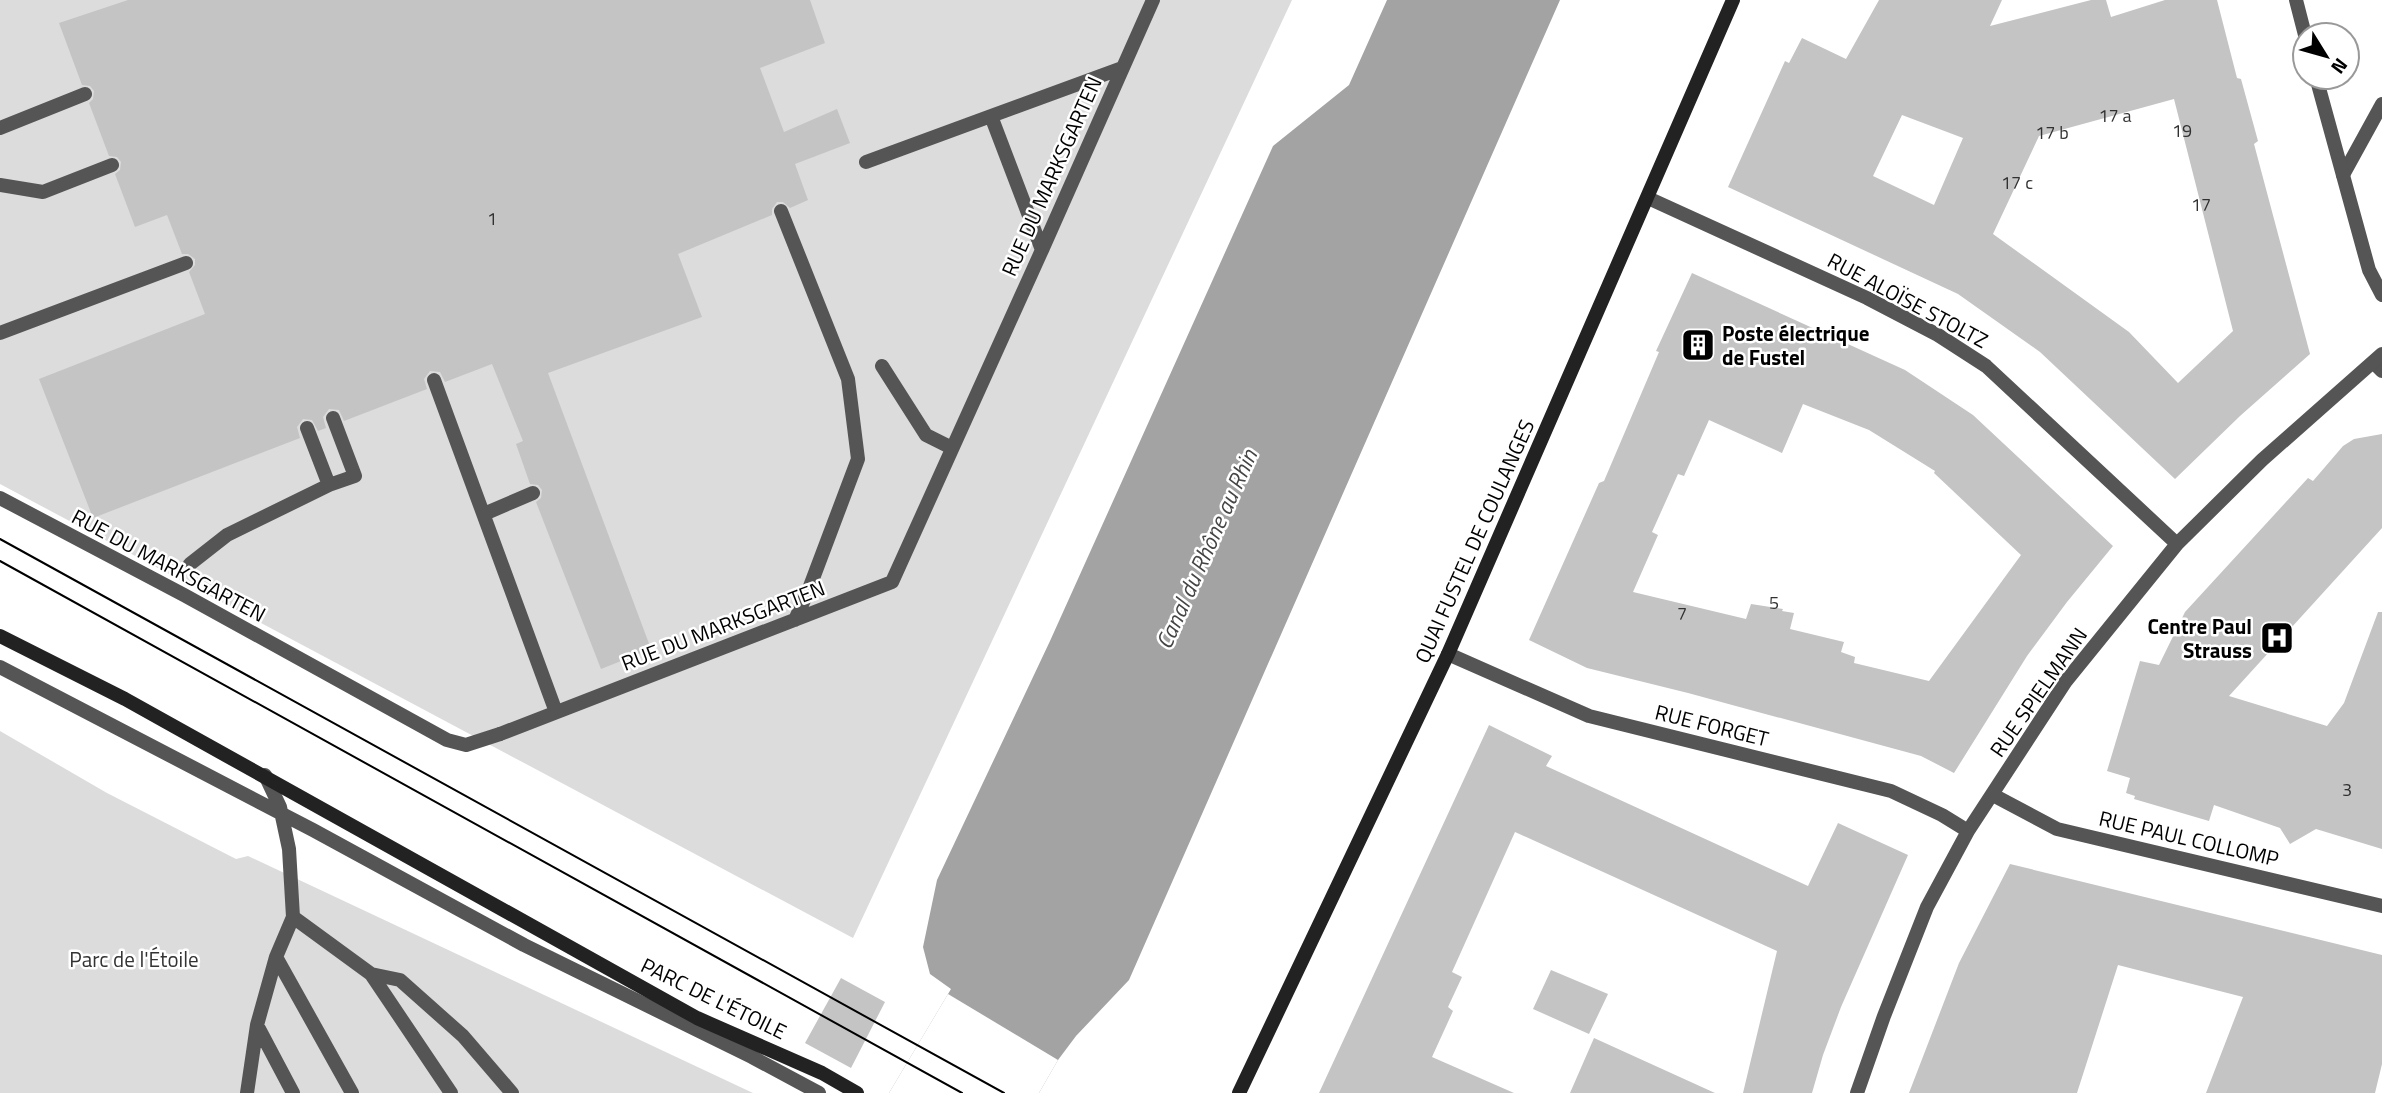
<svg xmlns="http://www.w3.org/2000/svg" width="2382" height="1093" viewBox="0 0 2382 1093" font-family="'Titillium Web',sans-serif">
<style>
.green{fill:#dcdcdc}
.water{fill:#a3a3a3}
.pier{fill:#fff}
.building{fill:#c4c4c4;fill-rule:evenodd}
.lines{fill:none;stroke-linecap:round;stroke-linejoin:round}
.lane{stroke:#555;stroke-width:14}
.street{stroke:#555;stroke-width:14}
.secondary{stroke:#222;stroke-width:14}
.tram{stroke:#000;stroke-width:2}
.labels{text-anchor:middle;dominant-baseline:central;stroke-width:5;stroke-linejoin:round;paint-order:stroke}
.number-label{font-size:18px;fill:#313131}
.street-label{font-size:21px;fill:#000;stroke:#fff}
.poi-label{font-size:21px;font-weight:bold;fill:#000;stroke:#fff;text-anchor:start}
.park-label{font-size:21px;fill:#333;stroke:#fff}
.water-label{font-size:23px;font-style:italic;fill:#444;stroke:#fff}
</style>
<rect width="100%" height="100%" fill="#fff"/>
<path class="green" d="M0 0H1292L853 938 0 484Z
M0 731 107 793 236 859 248 856 753 1093H0Z"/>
<path class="water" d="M1387 0H1560L1129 980 1076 1036 1058 1060 1039 1093H889L951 989 930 974 923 947 937 880 1050 641 1273 146 1349 85Z"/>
<path class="pier" d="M948 994 1058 1060 1039 1093H889Z"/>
<path class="building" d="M128 0H810L825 43 760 68 784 132 837 109 850 143 795 164 808 200 790 208 783 202H777L772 209V215L678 254 702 317 548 373 651 649 601 669 536 502 541 498 542 490 538 485 530 484 516 444 523 441 492 364 445 382 440 372 430 371 424 379 427 389 344 421 339 410 329 409 323 417 326 428 318 431 312 420 303 419 297 427 300 438 93 518 39 379 205 314 189 272 195 265V259L188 254H182L167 215 135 227 115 174 120 170 121 162 117 157 109 156 89 103 93 99 94 91 90 86 82 85 59 23Z
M1879 0H2002L1990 26 2091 0H2106L2111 17 2165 0H2217L2237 78 2241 79 2258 141 2254 144 2310 354 2240 416 2175 479 2040 352 1958 294 1728 187 1785 61 1789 63 1802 38 1846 59ZM2174 99 2233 331 2178 383 2129 332 1993 234 2039 136ZM1902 115 1963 138 1934 205 1873 176Z
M1692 273 1905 370 1973 415 2113 546 2067 602 2027 656 1954 773 1921 756 1688 693 1587 668 1529 640 1599 483 1604 481 1659 352 1656 351ZM1803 404 1869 430 1935 471 1934 473 2021 555 1929 681 1854 663 1855 657 1841 652 1844 642 1790 629 1794 613 1782 611 1783 609 1751 604 1746 619 1633 592 1658 535 1652 532 1678 474 1684 476 1709 420 1782 453Z
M2382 434V528L2229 696 2327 726 2344 703 2378 612H2382V849L2316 829 2290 844 2280 828 2214 805 2209 821 2134 799 2135 796 2126 793 2130 778 2107 771 2140 661 2159 665 2185 612 2308 478 2313 481 2343 446 2354 439Z
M1489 725 1552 756 1546 766 1808 886 1838 823 1908 855 1841 1007 1823 1055 1812 1093H1743L1777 951 1515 832 1452 972 1462 977 1448 1007 1453 1011 1432 1057 1514 1093H1319Z
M2010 864 2382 955V1064L2375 1093H2206L2243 997 2118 965 2077 1093H1909L1959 963Z
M1551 970 1608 994 1589 1034 1533 1009Z
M841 978 885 1002 851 1068 805 1043Z
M1594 1038 1715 1093H1570Z"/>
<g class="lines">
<path class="lane" d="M0 128 85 94
M866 162 991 116
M2343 175 2382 104
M0 185 43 192 112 165
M781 211 848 379 858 459 809 589 795 620
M1042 250 991 116 1122 68
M0 333 186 263
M2374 363 2382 371
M882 366 926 435 952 448
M434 380 556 712
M484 514 533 493
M0 667 313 830 524 945 752 1057 819 1093
M500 734 892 582 1042 250 1153 0
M293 917 371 974 451 1093
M276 957 352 1093
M371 974 400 980 463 1036 512 1093
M257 1025 293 1093
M247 1093 257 1025 276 957 293 917 289 849 280 807 265 775"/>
<path class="street" d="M2296 0 2305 35
M2316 77 2369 270 2382 295
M1648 198 1867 298 1938 335 1986 366 2177 544
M307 428 329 485
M0 498 184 595 447 740 466 745 500 734
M190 564 227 535 329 485 355 476 333 418
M1448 654 1589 716 1891 791 1942 815 1968 831
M1993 795 2057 829 2382 906
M1857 1093 1884 1016 1927 907 1968 831 2066 681 2177 544 2262 460 2382 354"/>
<path class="secondary" d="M0 636 125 699 697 1018 822 1073 857 1093
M1239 1093 1448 654 1733 0"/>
<path class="tram" d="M0 539 1004 1093
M0 561 962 1093"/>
</g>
<defs>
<symbol id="building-square" viewBox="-11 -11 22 22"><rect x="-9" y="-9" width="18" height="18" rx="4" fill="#000" stroke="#fff"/><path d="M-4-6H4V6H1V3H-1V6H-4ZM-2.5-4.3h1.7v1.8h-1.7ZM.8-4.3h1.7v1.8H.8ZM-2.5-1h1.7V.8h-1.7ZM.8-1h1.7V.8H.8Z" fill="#fff"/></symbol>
<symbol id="hospital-square" viewBox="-11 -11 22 22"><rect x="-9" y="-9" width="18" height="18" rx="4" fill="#000" stroke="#fff"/><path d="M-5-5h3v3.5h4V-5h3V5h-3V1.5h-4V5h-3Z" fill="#fff"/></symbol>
</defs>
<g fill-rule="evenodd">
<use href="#building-square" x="1679" y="326" width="38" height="38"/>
<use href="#hospital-square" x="2258" y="619" width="38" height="38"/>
</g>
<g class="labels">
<g class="number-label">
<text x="2115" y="115">17 a</text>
<text x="2182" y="130">19</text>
<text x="2052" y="132">17 b</text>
<text x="2017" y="182">17 c</text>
<text x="2201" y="204">17</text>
<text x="492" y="218">1</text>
<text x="1774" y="602">5</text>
<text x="1682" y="613">7</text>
<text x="2347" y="789">3</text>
</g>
<g class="street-label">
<text transform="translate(1051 176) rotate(-66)">RUE DU MARKSGARTEN</text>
<text transform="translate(1908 300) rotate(28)">RUE ALOÏSE STOLTZ</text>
<text transform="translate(1474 541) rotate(-66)">QUAI FUSTEL DE COULANGES</text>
<text transform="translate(169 565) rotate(28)">RUE DU MARKSGARTEN</text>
<text transform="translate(723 625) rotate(-21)">RUE DU MARKSGARTEN</text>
<text transform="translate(2038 692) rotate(-55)">RUE SPIELMANN</text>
<text transform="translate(1712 725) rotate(14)">RUE FORGET</text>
<text transform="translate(2189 838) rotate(13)">RUE PAUL COLLOMP</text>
<text transform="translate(714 998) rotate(26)">PARC DE L'ÉTOILE</text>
</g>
<g class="poi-label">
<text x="1722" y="333">Poste électrique<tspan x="1722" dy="24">de Fustel</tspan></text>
<text x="2252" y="626" text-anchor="end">Centre Paul<tspan x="2252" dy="24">Strauss</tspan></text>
</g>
<g class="park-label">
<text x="134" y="959">Parc de l'Étoile</text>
</g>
<g class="water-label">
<text transform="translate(1206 549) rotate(-66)">Canal du Rhône au Rhin</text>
</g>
</g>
<g transform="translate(2326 56) rotate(127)"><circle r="33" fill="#ffffff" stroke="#999999" stroke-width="2"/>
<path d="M0-5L12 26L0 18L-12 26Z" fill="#000000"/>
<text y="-10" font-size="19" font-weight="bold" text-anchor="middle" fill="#000000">N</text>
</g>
</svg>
